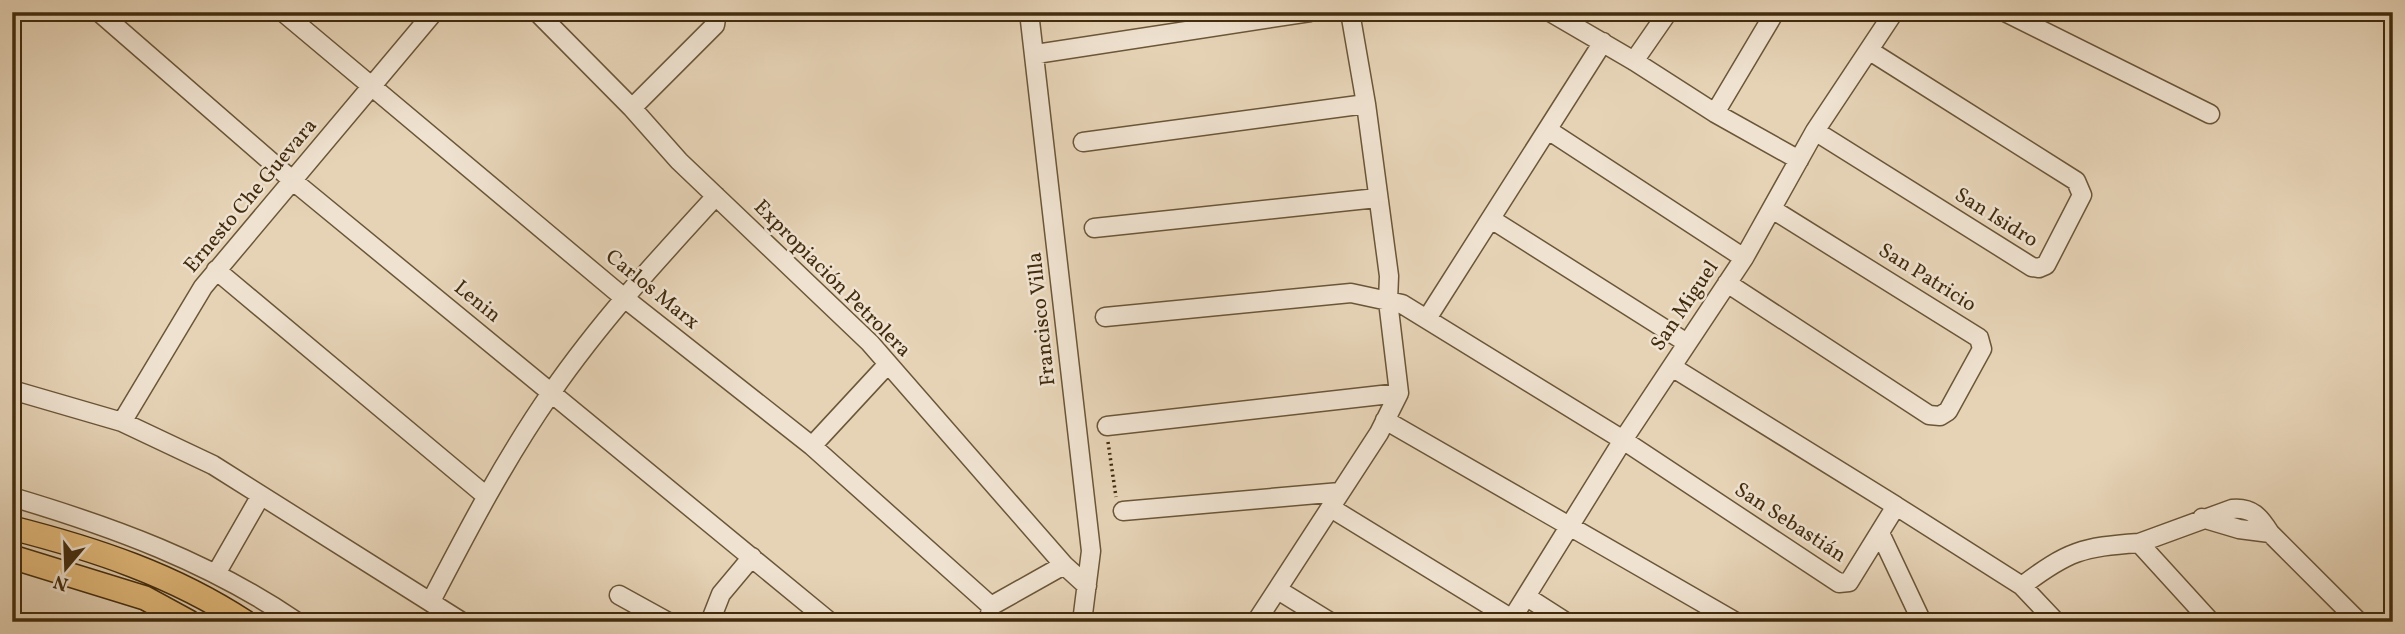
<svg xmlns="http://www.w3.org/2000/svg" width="2405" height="634" viewBox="0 0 2405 634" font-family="Vollkorn,serif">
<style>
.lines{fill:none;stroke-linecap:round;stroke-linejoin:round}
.minor-casing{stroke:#6b5638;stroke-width:21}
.major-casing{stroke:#422c0e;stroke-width:26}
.path{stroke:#422c0e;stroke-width:3.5;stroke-dasharray:2 3.5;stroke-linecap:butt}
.minor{stroke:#efe2d0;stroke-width:18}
.major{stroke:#e3ba7b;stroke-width:23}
.labels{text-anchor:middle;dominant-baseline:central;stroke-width:5;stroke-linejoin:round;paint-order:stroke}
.street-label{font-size:21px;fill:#422c0e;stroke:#efe2d0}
</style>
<rect width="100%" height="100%" fill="#e6d3b6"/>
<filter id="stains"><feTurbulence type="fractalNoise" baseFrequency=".00286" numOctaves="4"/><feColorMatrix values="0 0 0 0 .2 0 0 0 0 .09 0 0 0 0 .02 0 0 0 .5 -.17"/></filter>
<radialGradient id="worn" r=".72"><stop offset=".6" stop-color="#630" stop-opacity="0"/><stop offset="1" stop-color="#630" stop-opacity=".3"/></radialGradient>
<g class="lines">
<defs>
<path id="minor" d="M99 12 292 180 830 622
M283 12 623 297 812 446 991 606
M537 12 632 108 679 161 870 343 1064 565 1087 586
M1029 12 1091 551 1082 622
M1550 12 1634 61 1715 113 1799 160
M2005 12 2210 114
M1036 54 1310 12
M1634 61 1668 12
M632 108 715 25 717 12
M1715 113 1775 12
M1548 130 1744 258
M1815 131 2032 267 2039 268 2046 265 2082 195 2076 181 1870 51
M1083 142 1366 104
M1491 219 1687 343
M1094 228 1377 198
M216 270 485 495
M1727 283 1929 415 1940 416 1948 411 1982 349 1979 338 1772 209
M1105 317 1351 293 1402 304 1623 440 1839 583 1849 582 1896 506 1672 367
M1428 317 1603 42
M12 390 122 422 213 465 462 622
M1385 420 1736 622
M122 422 203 287 434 12
M1107 426 1399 393
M812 446 887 365
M12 497C113 527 209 562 297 622
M1896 506 2022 586 2056 622
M1331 508 1512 619
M1123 511 1340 492
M2202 518 2239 529 2270 533
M1880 533 1922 622
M2139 543 2232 509C2252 507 2260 517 2270 533L2359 622
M217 572 260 497
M2022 586C2068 551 2082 547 2139 543L2211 622
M1278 590 1330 622
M619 595 668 622
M1527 597 1566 622
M431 601C468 530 505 459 551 393 600 322 658 259 716 196
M710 622 721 594 752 557
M989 622 991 606 1064 565
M1256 622 1379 433 1399 393 1388 301 1389 276 1366 104 1350 12
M1510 622 1623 440 1744 258 1815 131 1894 12"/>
<path id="major" d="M12 528C95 549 173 575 245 622
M12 557 145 598 189 622"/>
</defs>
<use href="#minor" class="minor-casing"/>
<use href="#major" class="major-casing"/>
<path class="path" d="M1108 442 1116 497"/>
<use href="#minor" class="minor"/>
<use href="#major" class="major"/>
</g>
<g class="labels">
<g class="street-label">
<text transform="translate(251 196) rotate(-50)">Ernesto Che Guevara</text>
<text transform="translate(1996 218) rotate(32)">San Isidro</text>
<text transform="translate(1927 278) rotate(32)">San Patricio</text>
<text transform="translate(832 279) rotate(45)">Expropiación Petrolera</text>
<text transform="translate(652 290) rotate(39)">Carlos Marx</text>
<text transform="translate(477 302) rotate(39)">Lenin</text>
<text transform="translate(1685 306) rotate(-56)">San Miguel</text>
<text transform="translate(1042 319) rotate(-96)">Francisco Villa</text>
<text transform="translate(1790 523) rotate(33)">San Sebastián</text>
</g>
</g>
<rect width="2405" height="634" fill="none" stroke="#e6d3b6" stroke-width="42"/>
<rect x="14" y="14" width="2377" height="606" fill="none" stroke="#422c0e" stroke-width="3.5"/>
<rect x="21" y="21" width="2363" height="592" fill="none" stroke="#422c0e" stroke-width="2"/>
<g transform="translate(66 568) rotate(199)" stroke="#efe2d0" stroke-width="5" paint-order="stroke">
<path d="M0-5L12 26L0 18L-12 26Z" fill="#422c0e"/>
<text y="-10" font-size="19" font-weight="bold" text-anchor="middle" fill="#422c0e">N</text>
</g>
<rect width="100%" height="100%" filter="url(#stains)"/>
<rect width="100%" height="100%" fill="url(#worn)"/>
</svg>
